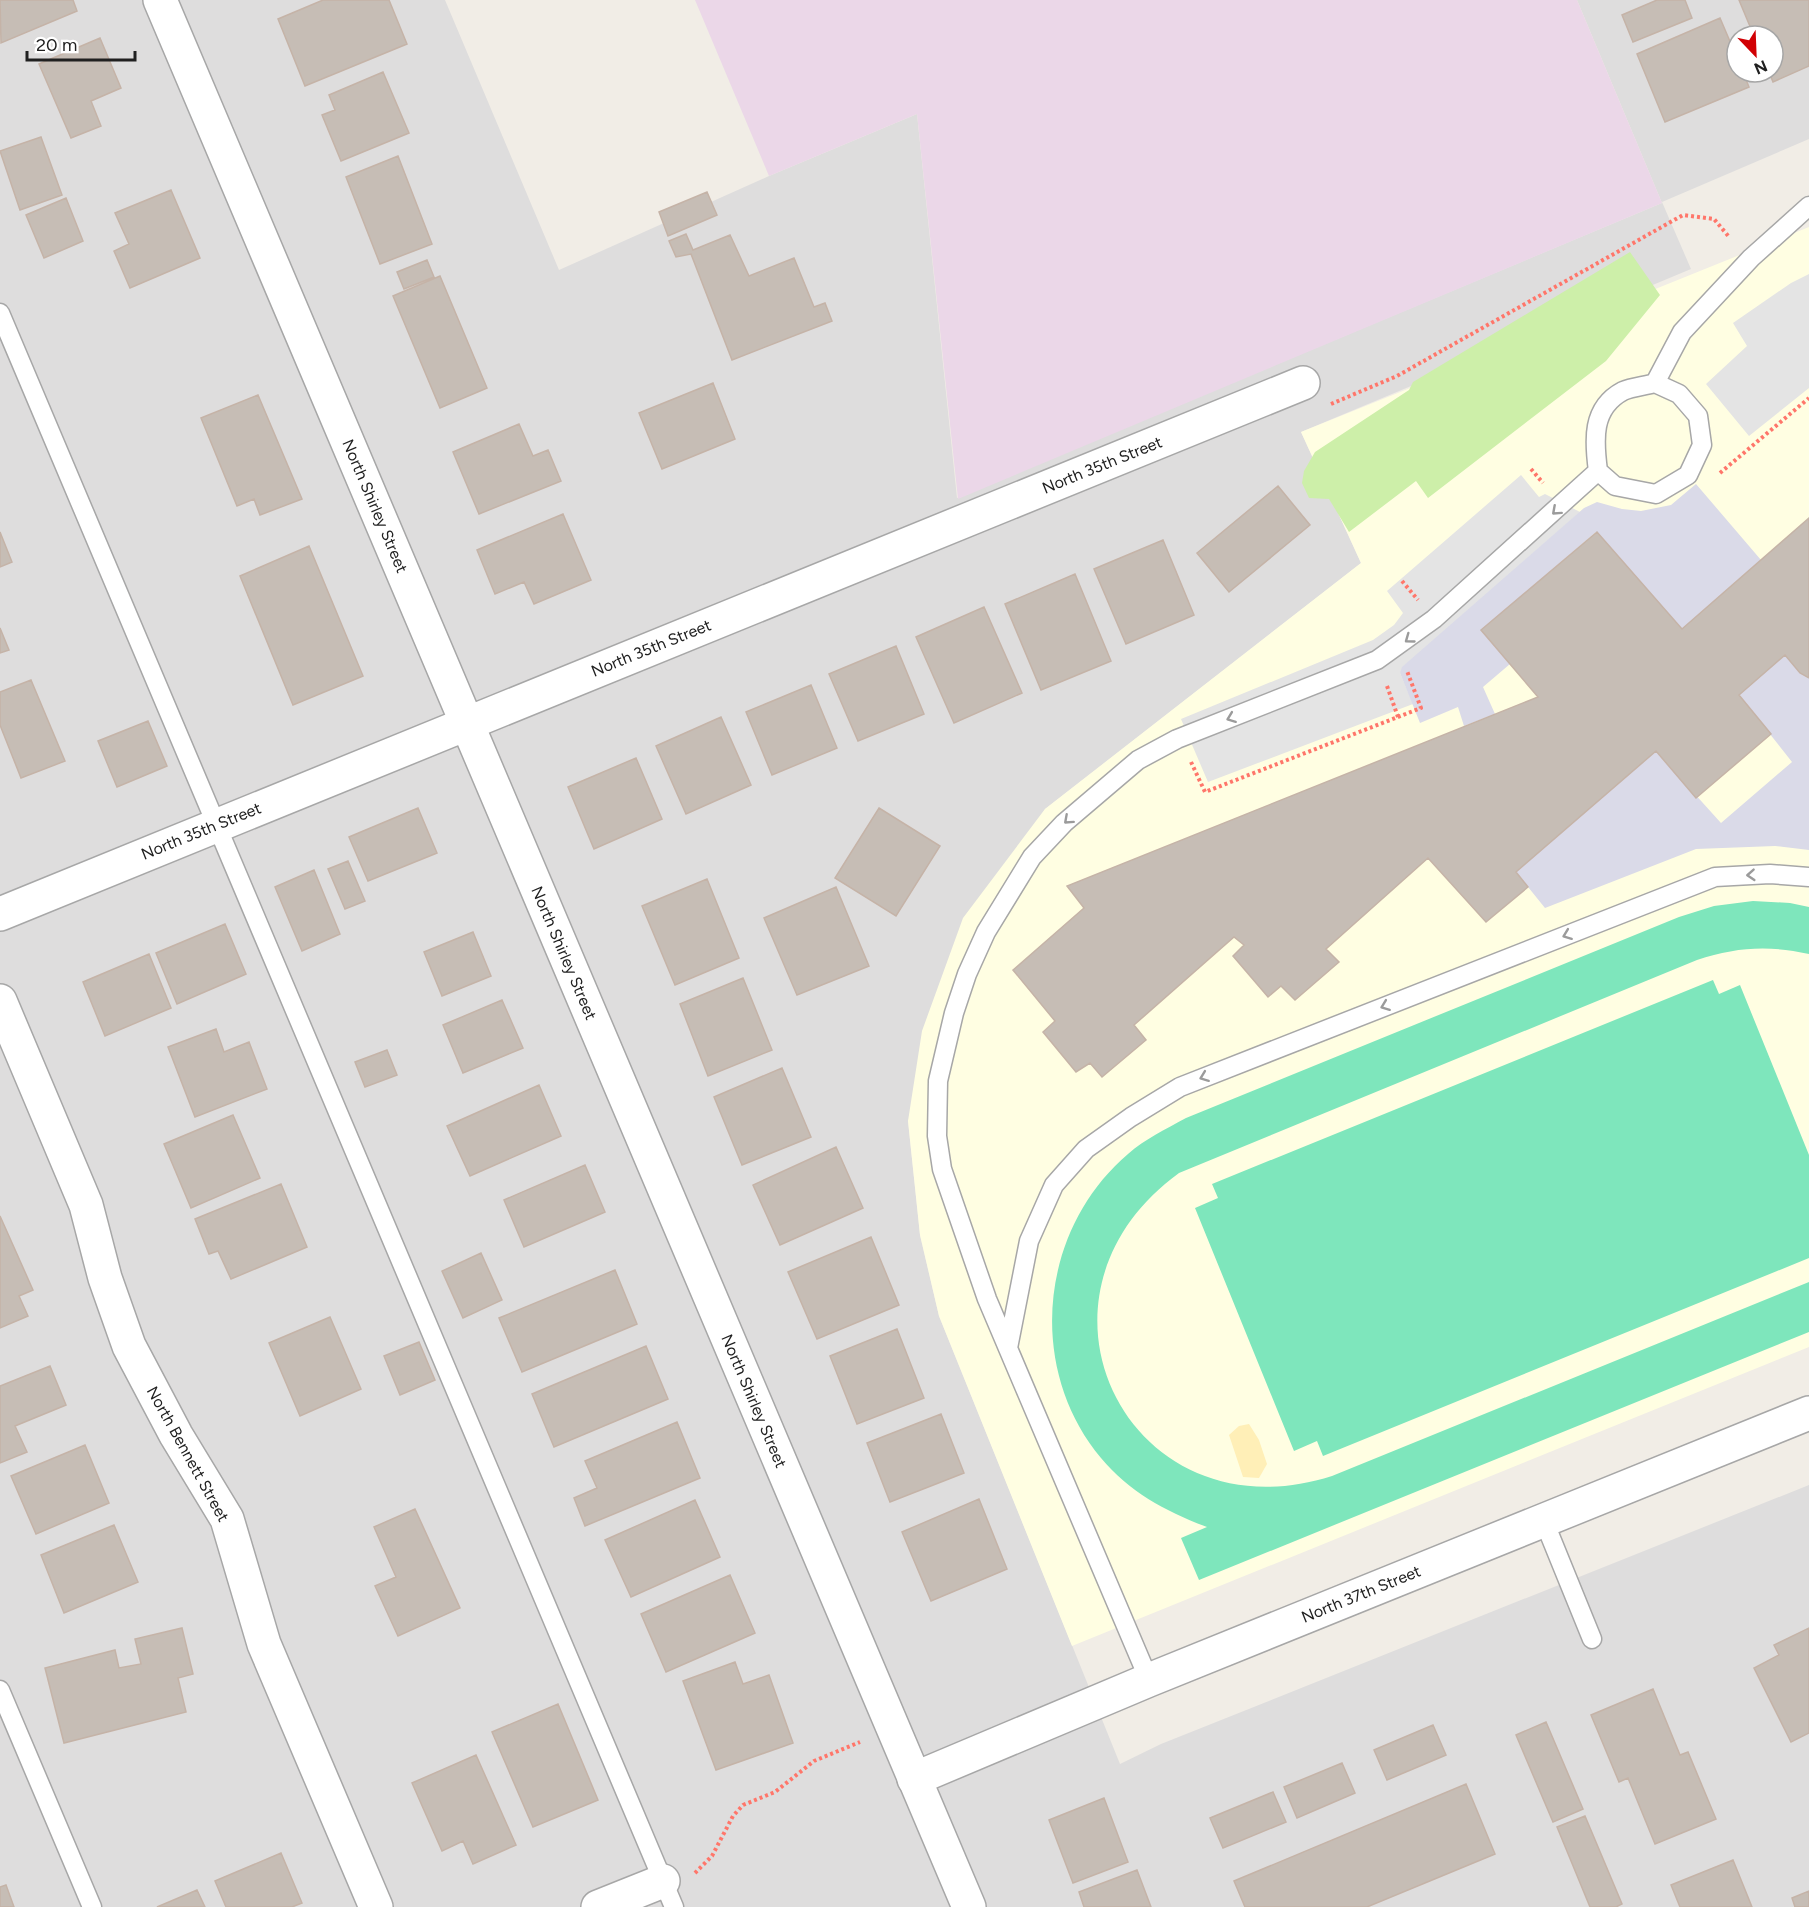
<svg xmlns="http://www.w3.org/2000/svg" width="1809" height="1907" viewBox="0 0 1809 1907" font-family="Figtree,sans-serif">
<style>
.residential{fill:#dedddd;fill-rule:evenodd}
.industrial{fill:#ebd7e8}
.education{fill:#fffee2}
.grass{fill:#cdefa9}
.sand{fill:#ffefb7}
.pitch{fill:#7ee6bc}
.parking{fill:#e4e4e4}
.plaza{fill:#dadae8}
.building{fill:#c6bdb5;stroke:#c5b3a7;stroke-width:1.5}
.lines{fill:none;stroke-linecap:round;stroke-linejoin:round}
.service-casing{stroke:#a7a7a7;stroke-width:21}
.minor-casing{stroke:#a7a7a7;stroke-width:36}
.tertiary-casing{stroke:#a7a7a7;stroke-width:36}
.path{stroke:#ff766a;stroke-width:4;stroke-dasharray:3 3;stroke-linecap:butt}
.service{stroke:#fff;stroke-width:18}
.minor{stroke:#fff;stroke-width:33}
.tertiary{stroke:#fff;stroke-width:33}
.oneway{stroke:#9b9b9b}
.labels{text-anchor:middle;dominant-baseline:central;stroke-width:4.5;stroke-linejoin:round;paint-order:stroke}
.street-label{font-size:16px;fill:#202020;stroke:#fff}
</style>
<rect width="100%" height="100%" fill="#f1ede6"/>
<path class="residential" d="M0 0H445L559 270 769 176 917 114 957 498 1662 203 1577 0H1809V139L1662 202 1691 269 1301 432 1361 563 1045 809 908 1121 920 1235 939 1316 1120 1764 1161 1744 1809 1485V1907H0ZM1737 36H1773V72H1737Z"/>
<path class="industrial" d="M695 0H1577L1662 203 958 499 917 114 769 176Z"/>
<path class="education" d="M1809 227V1347L1072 1646 939 1316 920 1235 908 1121 922 1031 963 918 1045 809 1361 563 1301 432Z"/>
<path class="grass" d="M1630 252 1660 295 1606 361 1428 498 1416 481 1349 532 1329 499 1309 498 1302 483 1304 471 1315 452 1409 390 1413 382Z"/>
<path class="sand" d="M1249 1424 1259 1440 1267 1464 1259 1478 1243 1477 1229 1435 1239 1426Z"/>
<path class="pitch" d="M1753 901 1790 903 1809 907V954C1769 945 1736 947 1697 960L1179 1173C1007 1298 1130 1541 1332 1476L1809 1282V1332L1199 1580 1181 1538 1207 1527C1167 1512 1129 1492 1101 1458 1026 1368 1039 1230 1128 1154 1145 1139 1166 1129 1186 1118L1679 917 1714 906Z
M1713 980 1719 994 1740 985 1809 1155V1258L1323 1456 1317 1441 1294 1451 1195 1208 1218 1198 1212 1184Z"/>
<path class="parking" d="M1809 274V388L1749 436 1706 384 1747 346 1733 323 1791 283Z
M1521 475 1539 497 1545 494 1580 512 1400 673 1413 704 1208 782 1181 719 1373 640 1394 625 1403 613 1387 591Z"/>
<path class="plaza" d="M1696 484 1761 560 1682 629 1596 532 1482 630 1510 664 1483 687 1495 714 1464 726 1458 707 1420 723 1400 673 1402 667 1584 508 1597 502 1622 509 1641 511 1671 505Z
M1785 655 1809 677V850L1775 846 1696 849 1545 908 1516 872 1656 751 1721 823 1792 762 1739 695Z"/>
<path class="building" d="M0 0H73L77 11 1 43Z
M323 0H389L407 44 305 86 278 19Z
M1657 0H1685L1692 18 1633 42 1622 15Z
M1739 0H1809V66L1773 82 1769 72H1773V36H1754Z
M1720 18 1737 58V72H1743L1749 87 1665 122 1637 54Z
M100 38 121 88 91 101 101 126 71 138 39 64Z
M383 72 409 133 341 161 322 115 335 110 329 95Z
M41 137 62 195 20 210 0 151Z
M398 156 432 244 380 264 346 177Z
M171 190 200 258 130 288 114 251 129 244 115 213Z
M707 192 717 215 668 236 659 212Z
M66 198 83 241 44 258 26 215Z
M686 234 693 250 730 235 749 276 794 258 814 307 825 303 832 321 732 360 691 254 676 257 669 241Z
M427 260 434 277 404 289 397 272Z
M440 276 487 388 440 408 393 296Z
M713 383 735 439 662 469 639 413Z
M258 395 302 499 260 515 254 499 237 506 201 418Z
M519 424 533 456 548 450 561 481 479 514 453 452Z
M1278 486 1310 525 1229 592 1197 553Z
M563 514 591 580 534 604 524 582 495 594 477 550Z
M1809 518V678L1800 673 1785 655 1739 695 1771 734 1696 798 1656 751 1516 872 1528 887 1486 922 1428 858 1326 949 1339 962 1295 1000 1281 986 1268 997 1233 956 1244 945 1234 937 1134 1025 1146 1040 1102 1077 1090 1063 1076 1072 1043 1032 1055 1021 1013 970 1084 908 1067 886 1538 697 1481 630 1597 532 1682 629Z
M0 532 12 562 0 567Z
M1163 540 1194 615 1126 644 1094 569Z
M309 546 363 676 293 705 240 576Z
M1075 574 1111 661 1041 690 1005 604Z
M984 607 1022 693 954 723 916 637Z
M0 628 9 650 0 653Z
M896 646 924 714 858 741 829 674Z
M31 680 65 761 21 778 0 725V692Z
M811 685 837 748 772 775 746 712Z
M721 717 751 785 686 814 656 746Z
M148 721 167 766 117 787 98 741Z
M636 758 662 819 594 849 568 787Z
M418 808 437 853 368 881 349 837Z
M879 808 940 846 896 916 835 878Z
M348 861 365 901 345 909 328 869Z
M314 870 340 934 302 951 275 887Z
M707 879 739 958 675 985 642 906Z
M836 887 869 966 797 995 764 918Z
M225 924 246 974 177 1004 156 953Z
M473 932 491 976 442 996 424 952Z
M149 954 171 1008 105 1036 83 982Z
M743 978 772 1050 708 1076 680 1004Z
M502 1000 523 1048 463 1073 443 1025Z
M216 1029 224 1052 249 1042 267 1089 195 1117 168 1047Z
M387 1050 397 1075 365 1087 355 1062Z
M782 1068 811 1137 742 1165 714 1097Z
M539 1085 561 1136 470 1176 447 1126Z
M233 1115 260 1178 191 1208 164 1144Z
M836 1147 863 1208 780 1245 753 1185Z
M585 1165 605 1212 524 1247 504 1200Z
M281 1184 307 1247 231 1279 218 1251 209 1254 195 1219Z
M0 1216 33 1290 19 1296 28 1316 0 1328Z
M871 1237 899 1305 817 1339 788 1272Z
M481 1253 502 1300 463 1318 442 1271Z
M615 1270 637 1324 522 1372 499 1318Z
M330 1317 361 1389 300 1416 269 1343Z
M897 1329 924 1398 857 1424 830 1356Z
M419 1342 435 1380 400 1395 384 1356Z
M646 1346 668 1399 554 1447 532 1394Z
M50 1366 66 1405 15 1426 27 1452 0 1463V1386Z
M941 1414 964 1473 890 1502 867 1443Z
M677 1422 700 1478 585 1526 574 1498 597 1488 585 1461Z
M85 1445 109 1503 36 1534 11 1476Z
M979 1499 1007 1569 931 1601 902 1532Z
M695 1500 720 1557 631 1597 605 1540Z
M415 1509 460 1608 398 1636 375 1586 396 1577 374 1527Z
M114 1525 138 1582 64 1613 41 1555Z
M730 1575 755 1633 666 1672 641 1614Z
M182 1628 193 1674 178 1678 186 1712 64 1743 45 1668 115 1650 119 1668 141 1664 135 1639Z
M1809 1628V1733L1791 1742 1754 1668 1779 1655 1774 1645Z
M735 1662 743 1684 769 1675 793 1743 716 1770 683 1681Z
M1653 1689 1680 1755 1688 1752 1716 1819 1655 1844 1628 1778 1619 1782 1591 1715Z
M558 1704 598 1800 533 1827 492 1732Z
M1546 1722 1583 1809 1553 1822 1516 1735Z
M1433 1725 1446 1755 1387 1780 1374 1750Z
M476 1755 516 1845 473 1864 463 1841 442 1851 412 1783Z
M1342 1763 1355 1793 1297 1818 1284 1787Z
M1466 1784 1495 1854 1367 1907H1245L1234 1881Z
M1273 1792 1286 1822 1223 1848 1210 1818Z
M1104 1798 1128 1862 1073 1883 1049 1820Z
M1585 1816 1622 1904 1616 1907H1590L1557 1827Z
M281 1853 302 1903 292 1907H226L215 1881Z
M1733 1860 1752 1907H1680L1671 1885Z
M1137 1870 1151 1907H1084L1079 1892Z
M6 1885 14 1907H0V1887Z
M197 1890 205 1907H157Z
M1809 1891V1907H1795L1792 1898Z"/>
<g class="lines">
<defs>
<path id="service" d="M0 313 674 1907
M1655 383 1679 394 1698 416 1702 445 1688 475 1656 494 1615 486 1598 471C1594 441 1591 408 1623 391 1632 387 1645 386 1655 383Z
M1655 383 1682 332 1751 258 1809 206
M1008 1348 1029 1241 1054 1185 1086 1149 1131 1117 1180 1087 1715 877 1770 874 1809 877
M1544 1521 1592 1639
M1149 1680 987 1299 942 1169 937 1136 938 1081 954 1013 967 974 986 932 1032 857 1064 823 1138 760 1177 739 1377 660 1434 619 1598 471
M0 1690 92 1907"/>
<path id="minor" d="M160 0 969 1907
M0 914 1303 383
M0 1001 86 1205 105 1278 129 1346 176 1435 227 1519 264 1644 376 1907
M598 1907 663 1881"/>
<path id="tertiary" d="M914 1779 1149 1680 1809 1413"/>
</defs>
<use href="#service" class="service-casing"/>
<use href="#minor" class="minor-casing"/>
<use href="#tertiary" class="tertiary-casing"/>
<path class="path" d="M1331 404 1397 376 1683 215 1714 219 1730 238
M1531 469 1543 483
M1720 473 1809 398
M1402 581 1418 600
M1387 686 1398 717
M1191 762 1205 792 1421 708 1407 671
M695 1873 712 1856 733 1816 743 1805 775 1792 814 1761 860 1742"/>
<use href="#service" class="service"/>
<use href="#minor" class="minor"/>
<use href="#tertiary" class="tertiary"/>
</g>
<defs><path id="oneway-chevron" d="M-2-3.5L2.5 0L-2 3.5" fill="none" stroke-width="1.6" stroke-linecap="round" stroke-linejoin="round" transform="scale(1.5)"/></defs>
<g class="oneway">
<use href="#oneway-chevron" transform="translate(1556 511) rotate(138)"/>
<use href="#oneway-chevron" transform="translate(1409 639) rotate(144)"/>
<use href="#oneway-chevron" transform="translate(1231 718) rotate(159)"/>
<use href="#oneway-chevron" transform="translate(1068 820) rotate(138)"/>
<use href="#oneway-chevron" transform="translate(1751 875) rotate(176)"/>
<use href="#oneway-chevron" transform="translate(1567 935) rotate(159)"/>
<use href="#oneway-chevron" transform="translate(1385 1006) rotate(159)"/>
<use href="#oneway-chevron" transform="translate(1204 1077) rotate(159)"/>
</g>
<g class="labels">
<g class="street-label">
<text transform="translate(1102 465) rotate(-22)">North 35th Street</text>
<text transform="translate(375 506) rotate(67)">North Shirley Street</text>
<text transform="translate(651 648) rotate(-22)">North 35th Street</text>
<text transform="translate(201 831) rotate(-22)">North 35th Street</text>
<text transform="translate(564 953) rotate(67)">North Shirley Street</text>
<text transform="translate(754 1401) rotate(67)">North Shirley Street</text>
<text transform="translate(188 1454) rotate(61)">North Bennett Street</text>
<text transform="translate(1361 1594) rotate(-22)">North 37th Street</text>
</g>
</g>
<g transform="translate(1755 54) rotate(157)"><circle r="28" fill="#ffffff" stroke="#a6a6a6" stroke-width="1.5"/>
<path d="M0-4.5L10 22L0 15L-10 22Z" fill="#d10004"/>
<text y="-9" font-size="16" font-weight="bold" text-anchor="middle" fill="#202020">N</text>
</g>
<path d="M27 51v9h108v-9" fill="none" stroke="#202020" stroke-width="3"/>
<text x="36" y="51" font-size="18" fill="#202020" stroke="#ffffff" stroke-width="4.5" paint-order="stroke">20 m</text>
</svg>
